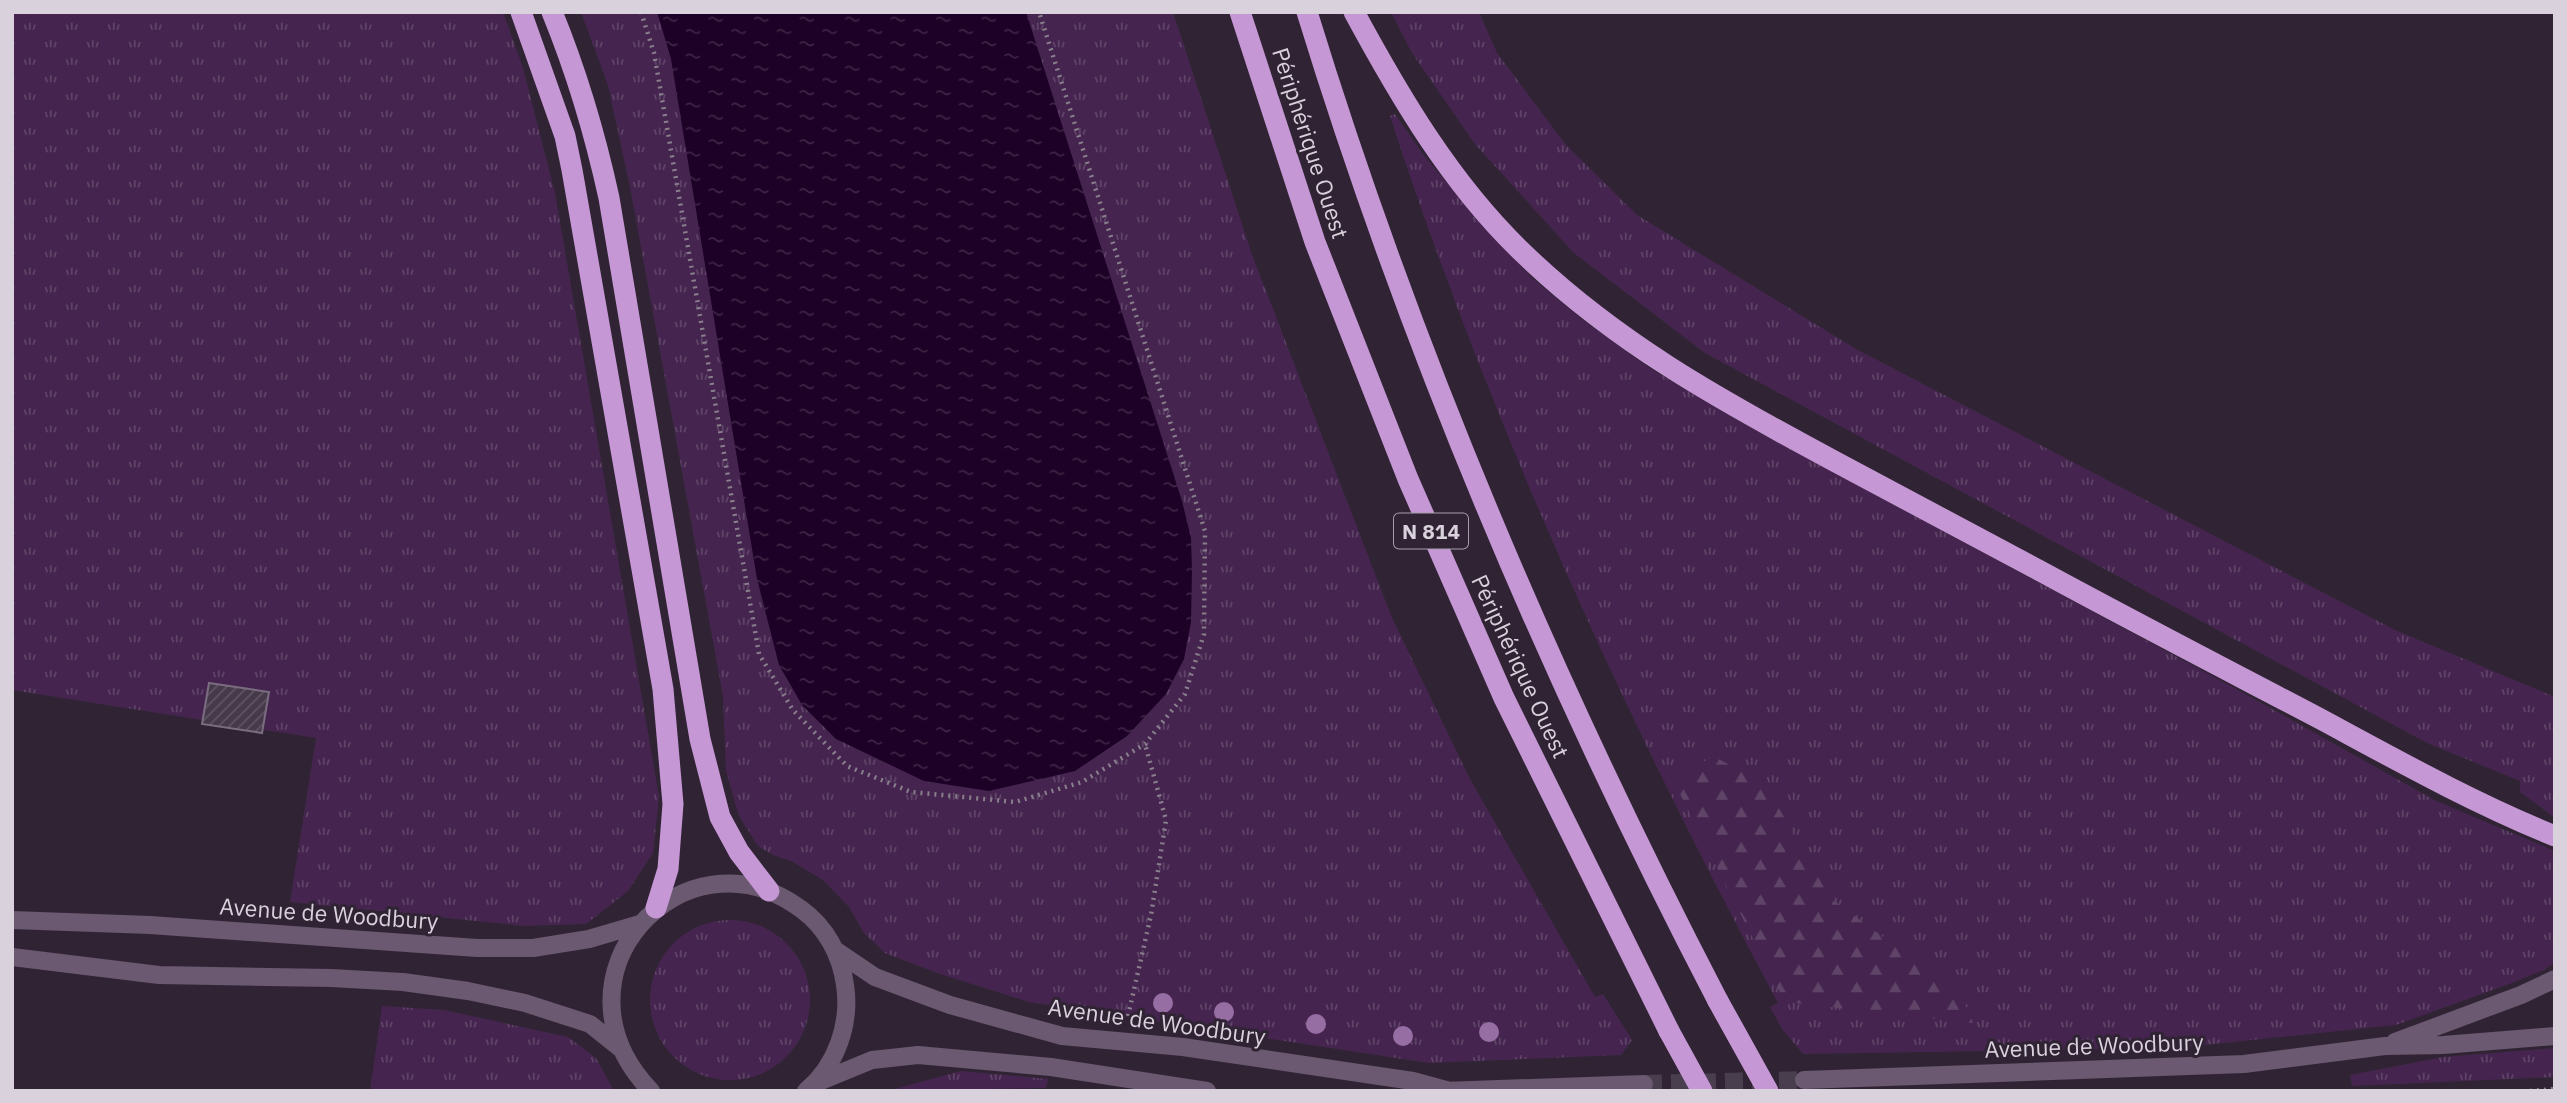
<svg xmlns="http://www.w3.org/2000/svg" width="2567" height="1103" viewBox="0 0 2567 1103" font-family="'IBM Plex Sans',sans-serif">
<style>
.grass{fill:url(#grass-tufts)}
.forest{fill:url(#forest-firs)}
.water{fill:url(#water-ripples)}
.building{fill:url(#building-hatch);stroke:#7b6d80;stroke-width:2}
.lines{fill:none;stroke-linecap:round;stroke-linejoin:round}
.minor-tunnel{stroke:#493e4d;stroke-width:18;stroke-dasharray:18 9;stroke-linecap:butt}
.path{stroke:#897f8c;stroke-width:4.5;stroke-dasharray:2 5;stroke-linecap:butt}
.minor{stroke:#6b5871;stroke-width:18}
.highway{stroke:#c697d5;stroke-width:21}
.highway-bridge{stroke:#c697d5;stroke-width:21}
.tree{fill:#966ea3}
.labels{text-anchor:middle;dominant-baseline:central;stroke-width:6;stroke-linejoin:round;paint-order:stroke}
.shield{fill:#302434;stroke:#a69daa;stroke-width:2}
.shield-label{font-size:21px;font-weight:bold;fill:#d9d1dc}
.street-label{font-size:23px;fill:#d9d1dc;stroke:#302434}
</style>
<defs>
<pattern id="grass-tufts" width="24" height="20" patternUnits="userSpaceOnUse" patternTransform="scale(1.75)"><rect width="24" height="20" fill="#45254f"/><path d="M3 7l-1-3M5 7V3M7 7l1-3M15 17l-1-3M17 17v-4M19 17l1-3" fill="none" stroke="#5f4468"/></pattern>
<pattern id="forest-firs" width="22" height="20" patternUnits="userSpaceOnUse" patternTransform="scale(1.75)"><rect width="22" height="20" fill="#45254f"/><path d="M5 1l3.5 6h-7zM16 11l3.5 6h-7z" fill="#5f4468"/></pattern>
<pattern id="water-ripples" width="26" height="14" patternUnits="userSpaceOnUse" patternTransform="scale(1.75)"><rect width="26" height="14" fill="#1d0126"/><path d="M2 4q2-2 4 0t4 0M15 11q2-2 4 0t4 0" fill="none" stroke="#3d2545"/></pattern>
<pattern id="building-hatch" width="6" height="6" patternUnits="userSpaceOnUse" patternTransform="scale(1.75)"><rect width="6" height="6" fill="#46394a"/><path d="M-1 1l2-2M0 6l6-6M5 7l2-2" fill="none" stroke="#605564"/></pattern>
</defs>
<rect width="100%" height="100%" fill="#302434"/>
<path class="grass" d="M12 12H503L523 68 555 193 659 797 653 853 628 891 586 924 525 926 290 902 316 738 12 690Z
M581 12H1173L1251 252 1392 618 1470 779 1595 997 1603 994 1632 1040 1621 1055 1429 1063 1029 1002 937 973 885 953 864 933 849 907 823 880 793 862 773 855 758 846 739 816 726 771 723 696 630 187 608 85Z
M1391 12H1479L1497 53 1566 145 1637 215 1856 349 2395 630 2555 697V818L2520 792V781L2427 743 1705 353 1574 253 1475 144 1412 53Z
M1395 114 1425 157 1477 218 1532 278 1583 320 1648 367 1742 423 2231 686 2436 801 2555 851V962L2544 970 2509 984 2396 1025 2175 1048 1803 1054 1782 1029 1770 1007 1778 1003C1625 718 1490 423 1390 116Z
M650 1000a80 80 0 1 1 160 0a80 80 0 1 1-160 0Z
M382 1006 444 1010 568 1037 596 1058 614 1091H370Z
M2555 1048V1077L2352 1086 2350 1075 2443 1057Z
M961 1071 1048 1079 1046 1088 887 1091Z"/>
<path class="forest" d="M1713 756 1765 784 1830 898 1961 994 1973 1023 1785 1002 1673 780Z"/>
<path class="water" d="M657 12H1026L1182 501 1191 538 1192 571 1191 622 1184 659 1166 694 1127 736 1075 771 989 791 924 781 836 739 802 705 779 665 757 579 671 59Z"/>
<path class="building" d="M209 683 269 692 262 733 202 724Z"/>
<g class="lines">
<path class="minor-tunnel" d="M1644 1084 1804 1080"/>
<path class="path" d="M641 12 654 53 759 654 793 710 847 766 911 792 1015 802 1082 782 1145 744 1185 694 1204 634 1205 531 1039 12
M1128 1016 1151 915 1166 820 1145 744
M2530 1091 2555 1089"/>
<path class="minor" d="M12 920 150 925 477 948H533L589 939 640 924
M835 950 875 977 950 1005 1062 1036 1183 1047 1413 1081 1446 1090
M12 957 159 975 331 978 403 982 468 991 525 1003 590 1024 620 1048
M2395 1042 2521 995 2555 979
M1804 1080 2244 1064 2385 1046 2443 1045 2555 1036
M816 1083 872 1060 918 1055 1051 1067 1207 1091
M651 1091C541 977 683 822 801 909 826 927 841 955 845 985 851 1024 836 1066 806 1091
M1444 1091 1644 1084"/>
<path class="highway" d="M521 12 565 136 572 170 663 689 673 804 668 869 656 908
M552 12C577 73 595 134 609 198L700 739 720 817 739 852 769 891
M1240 12 1315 242 1408 479 1504 698 1669 1031
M1307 12C1412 354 1553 684 1718 1001
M1354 12C1400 97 1450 182 1520 250 1613 341 1720 400 1834 461 1904 498 1974 536 2044 573 2138 624 2233 673 2328 723 2402 763 2476 804 2555 836"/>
<path class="highway-bridge" d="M1718 1001 1768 1091
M1669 1031 1702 1091"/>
</g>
<g class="tree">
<circle cx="1163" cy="1003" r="10"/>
<circle cx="1224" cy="1012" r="10"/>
<circle cx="1316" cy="1024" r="10"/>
<circle cx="1489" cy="1032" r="10"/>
<circle cx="1403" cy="1036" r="10"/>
</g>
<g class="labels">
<rect class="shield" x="1394" y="513.5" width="74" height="35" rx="5"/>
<g class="shield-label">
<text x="1431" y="531">N 814</text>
</g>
<g class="street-label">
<text transform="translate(1311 143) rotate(72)">Périphérique Ouest</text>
<text transform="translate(1521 666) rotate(65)">Périphérique Ouest</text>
<text transform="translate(329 913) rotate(4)">Avenue de Woodbury</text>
<text transform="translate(1157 1021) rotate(8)">Avenue de Woodbury</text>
<text transform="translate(2094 1045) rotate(-2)">Avenue de Woodbury</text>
</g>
</g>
<rect width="2567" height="1103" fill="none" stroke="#d9d1dc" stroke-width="28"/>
</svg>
